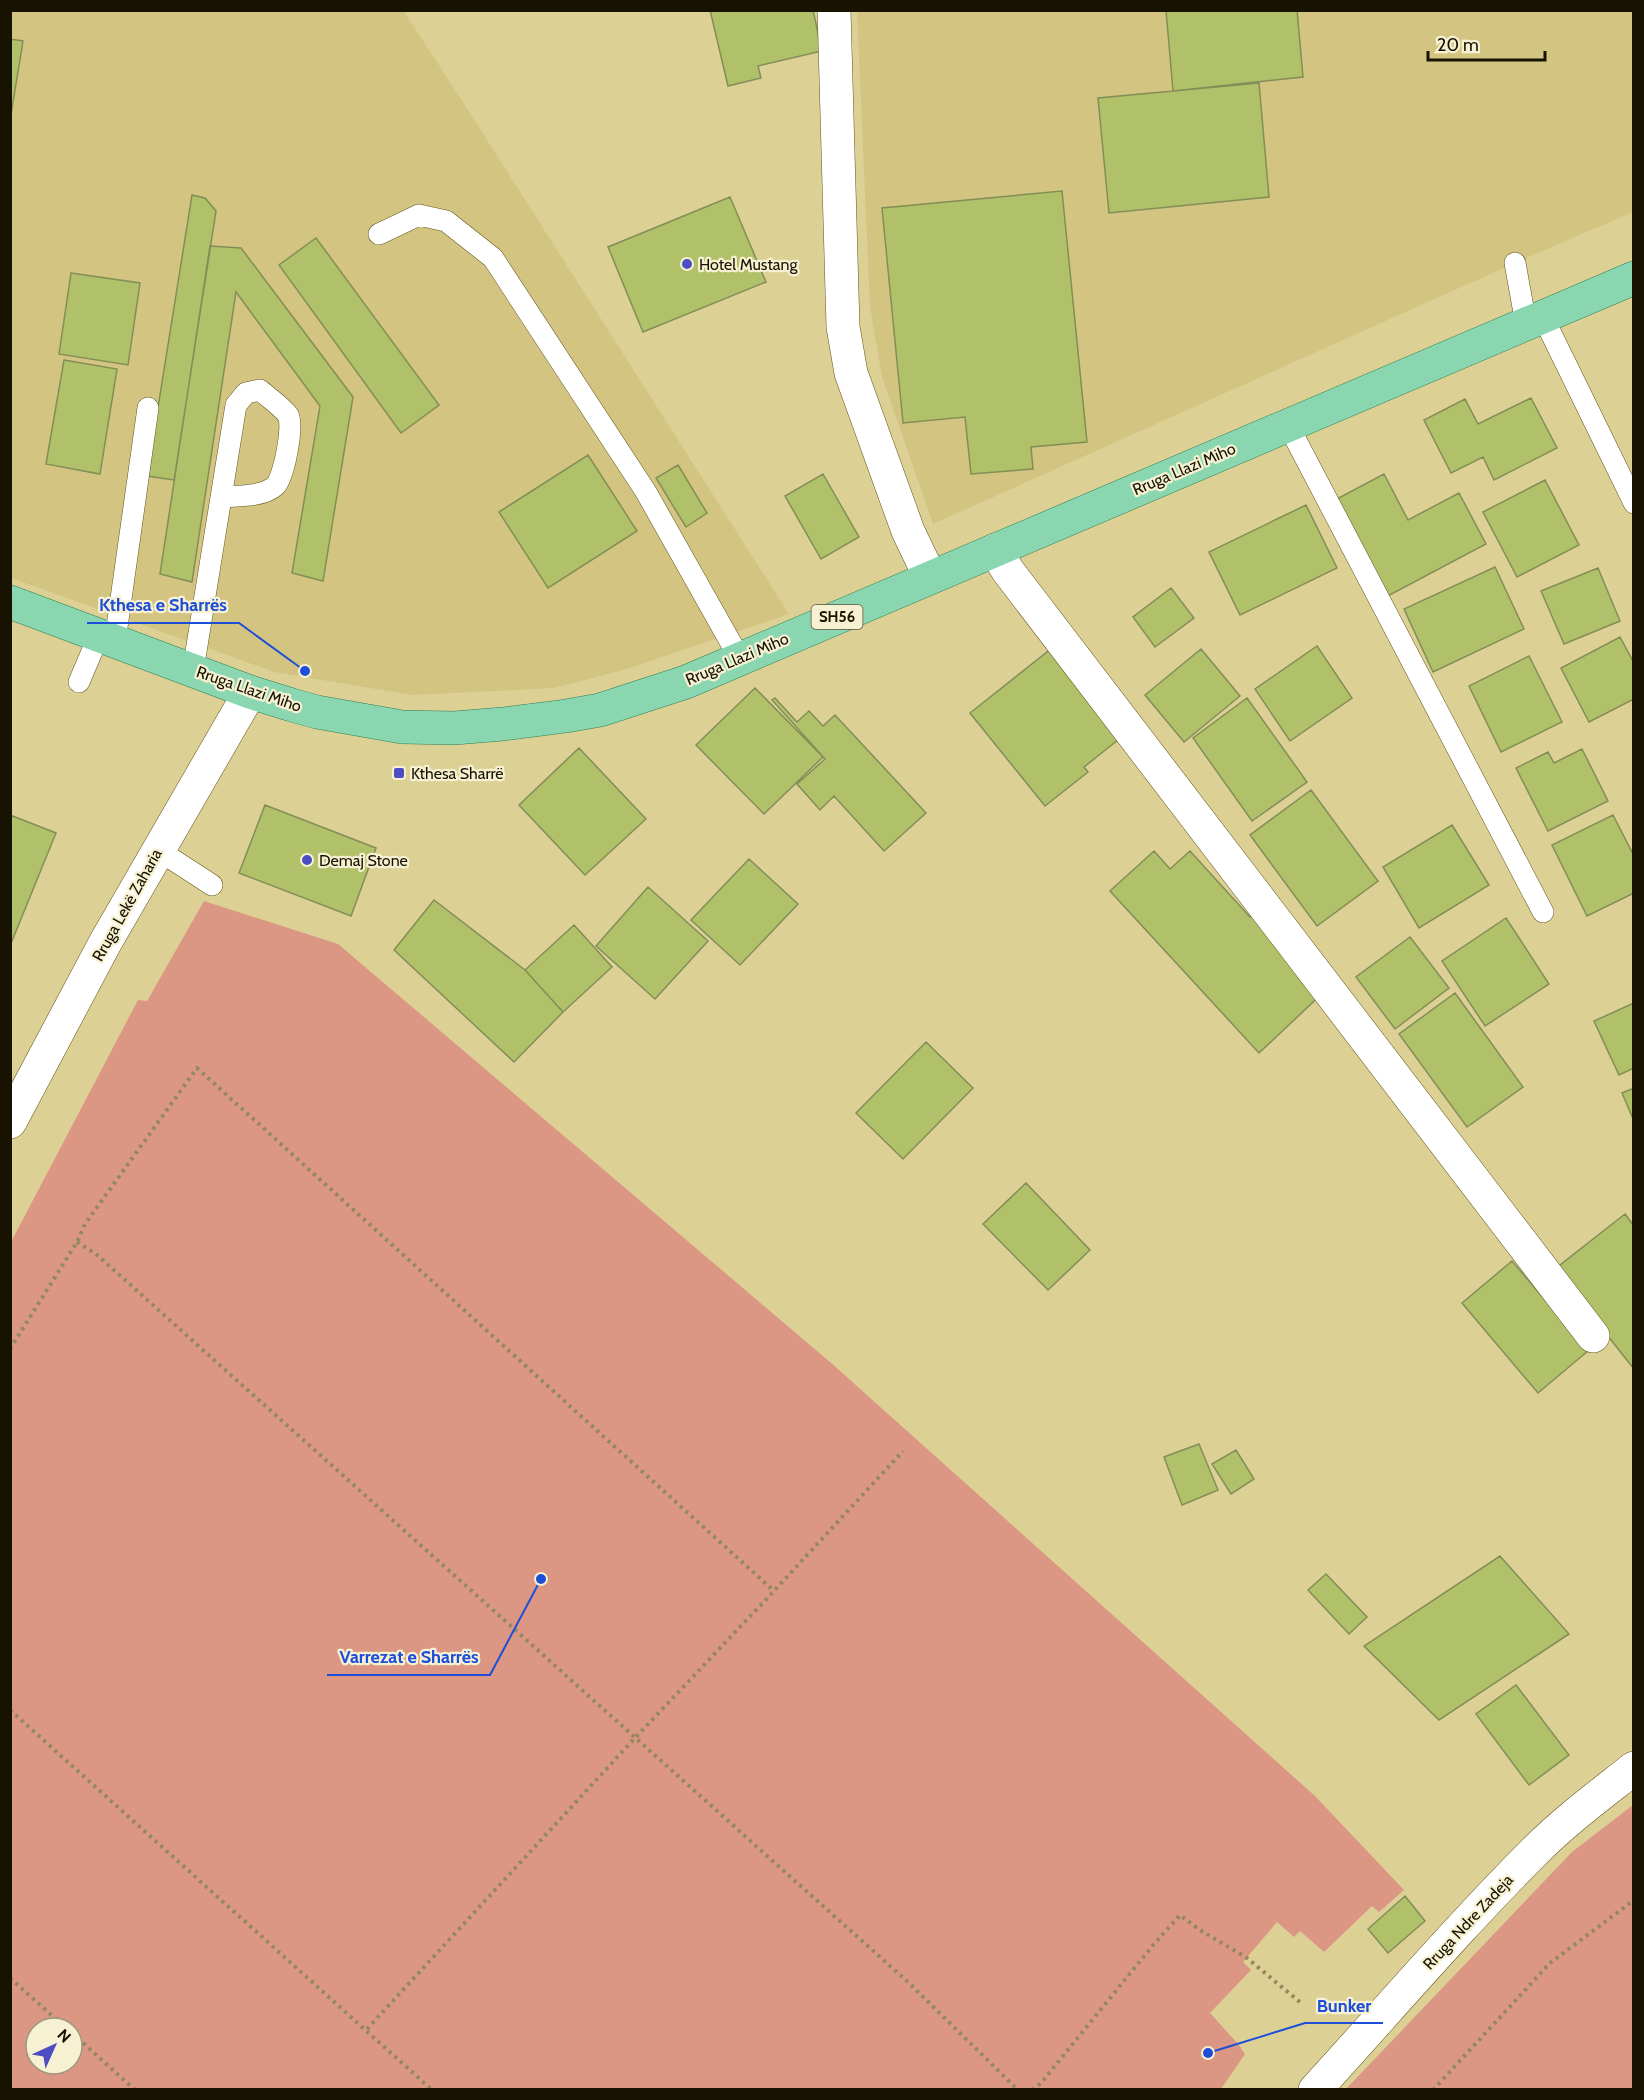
<svg xmlns="http://www.w3.org/2000/svg" width="1644" height="2100" viewBox="0 0 1644 2100" font-family="Cabin,sans-serif">
<style>
.built{fill:#d3c482}
.green{fill:#db9783;fill-rule:evenodd}
.building{fill:#b1c16a;stroke:#838e57;stroke-width:1.5}
.lines{fill:none;stroke-linecap:round;stroke-linejoin:round}
.lane-casing{stroke:#61551b;stroke-width:22}
.street-casing{stroke:#61551b;stroke-width:34}
.primary-casing{stroke:#2e8051;stroke-width:34}
.path{stroke:#92885c;stroke-width:4;stroke-dasharray:3 4.5;stroke-linecap:butt}
.lane{stroke:#fff;stroke-width:21}
.street{stroke:#fff;stroke-width:33}
.primary{stroke:#89d6b0;stroke-width:33}
.poi-dot{fill:#4d4dc3;stroke:#f7f1d3;stroke-width:2}
.labels{text-anchor:middle;dominant-baseline:central;stroke-width:4.5;stroke-linejoin:round;paint-order:stroke}
.shield{fill:#f7f1d3;stroke:#5b563f;stroke-width:1.5}
.shield-label{font-size:15px;font-weight:bold;fill:#181300}
.poi-label{font-size:16px;fill:#181300;stroke:#f7f1d3;text-anchor:start}
.street-label{font-size:16px;fill:#181300;stroke:#f7f1d3}
.leader{fill:none;stroke:#1d4ed8;stroke-width:2}
.callout-dot{fill:#1d4ed8;stroke:#f7f1d3;stroke-width:2}
.callout-label{font-size:18px;text-anchor:middle;font-weight:bold;fill:#1d4ed8;stroke:#f7f1d3;stroke-width:4.5;stroke-linejoin:round;paint-order:stroke}
</style>
<rect width="100%" height="100%" fill="#ddd095"/>
<path class="built" d="M403 10 459 96 789 614 627 669 554 688 412 695 274 672 11 578V11Z
M857 11H1633V212L1515 263 933 524 882 377 870 307Z"/>
<path class="green" d="M204 901 338 944 830 1362 1315 1796 1404 1890 1379 1912 1372 1906 1324 1952 1300 1931 1294 1937 1277 1922 1243 1962 1251 1970 1210 2013 1239 2045 1245 2054 1221 2089H11V1242L138 1000 147 1001ZM36 2028H72V2064H36Z
M1633 1805V2089H1346L1572 1852Z"/>
<path class="building" d="M710 10H813L822 51 758 66 761 78 728 86Z
M1166 10H1297L1303 77 1173 91Z
M10 39 23 41 10 121Z
M1259 83 1269 197 1109 213 1098 98Z
M1062 191 1087 442 1031 447 1033 469 971 474 965 417 903 423 882 208Z
M192 195 205 198 216 211 174 480 147 476Z
M730 197 766 282 643 332 608 247Z
M316 238 439 405 401 433 279 265Z
M210 246 241 248 353 397 323 581 292 573 320 406 236 292 192 582 160 574Z
M71 273 140 283 128 365 59 354Z
M64 360 117 369 100 474 46 464Z
M1531 398 1557 448 1494 480 1483 457 1451 473 1424 420 1465 399 1478 424Z
M588 455 637 531 548 588 499 512Z
M678 465 707 513 686 527 656 478Z
M823 474 859 537 821 559 785 496Z
M1384 474 1408 520 1459 493 1486 544 1384 598 1333 501Z
M1545 480 1579 545 1517 577 1483 512Z
M1306 505 1337 568 1240 615 1209 552Z
M1495 567 1524 629 1433 672 1404 609Z
M1598 568 1620 621 1564 644 1541 591Z
M1171 588 1194 618 1155 647 1133 617Z
M1620 637 1634 663V699L1589 722 1561 668Z
M1317 646 1352 698 1290 741 1255 689Z
M1052 648 1123 736 1084 767 1088 772 1045 806 970 713Z
M1201 649 1240 696 1184 742 1145 695Z
M1529 656 1562 722 1501 752 1469 686Z
M755 688 823 757 764 814 696 745Z
M775 698 797 722 809 711 823 726 835 715 926 813 884 851 834 796 820 810 797 784 825 759 772 700Z
M1247 698 1307 782 1252 821 1193 738Z
M579 748 646 819 585 875 519 805Z
M1582 749 1608 801 1548 831 1516 768 1548 752 1554 763Z
M1311 790 1378 881 1317 926 1250 835Z
M265 805 376 848 351 916 239 873Z
M10 815 56 833 10 946Z
M1613 815 1634 856V893L1587 916 1552 845Z
M1452 825 1489 885 1419 928 1383 867Z
M1154 851 1170 869 1190 851 1250 917 1255 913 1326 990 1259 1053 1110 891Z
M749 859 798 904 740 965 691 920Z
M648 887 708 941 655 999 596 946Z
M434 900 525 970 563 1012 514 1062 394 950Z
M1506 918 1549 984 1485 1026 1442 961Z
M574 925 612 967 563 1012 525 970Z
M1410 937 1449 988 1395 1029 1356 977Z
M1455 993 1523 1087 1467 1127 1399 1034Z
M1634 1003V1068L1619 1075 1594 1021Z
M926 1042 973 1088 903 1159 856 1113Z
M1634 1088V1121L1622 1093Z
M1026 1183 1090 1250 1048 1290 983 1224Z
M1625 1214 1634 1226V1369L1555 1269Z
M1512 1261 1588 1351 1538 1393 1462 1303Z
M1199 1444 1218 1490 1182 1505 1164 1457Z
M1236 1450 1254 1479 1231 1494 1212 1464Z
M1500 1556 1569 1634 1439 1720 1364 1646Z
M1326 1574 1367 1617 1349 1634 1308 1590Z
M1516 1685 1569 1755 1529 1785 1476 1714Z
M1405 1896 1425 1921 1388 1953 1368 1929Z"/>
<g class="lines">
<defs>
<path id="lane" d="M379 234 419 215 446 221 493 258 646 492 740 659
M1515 263 1526 324
M1543 317 1634 503
M1288 425 1543 912
M115 641 148 408
M193 670 236 405 246 393 260 390C269 398 281 406 288 415 294 425 284 478 275 486 263 497 236 496 221 497
M79 682 99 635
M158 850 212 885"/>
<path id="street" d="M834 10 843 327 851 373 908 531 930 577
M995 550 1008 571 1593 1336
M10 1122 105 943 250 692
M1315 2090C1388 2010 1459 1927 1535 1851 1566 1820 1600 1795 1634 1768"/>
<path id="primary" d="M10 602 250 692 292 705 317 712 402 727 454 728 503 724 566 716 600 710 686 682 1634 278"/>
</defs>
<use href="#lane" class="lane-casing"/>
<use href="#street" class="street-casing"/>
<use href="#primary" class="primary-casing"/>
<path class="path" d="M77 1242 96 1254 910 1984 1018 2090
M10 1349 77 1242 85 1224 197 1068 774 1591
M10 1710 432 2090
M10 1978 66 2028
M367 2029 634 1739 774 1591 903 1451
M72 2033 135 2090
M1032 2090 1041 2083 1154 1944 1180 1915 1200 1930 1247 1958 1301 2003
M1433 2090 1550 1963 1634 1900"/>
<use href="#lane" class="lane"/>
<use href="#street" class="street"/>
<use href="#primary" class="primary"/>
</g>
<g class="poi-dot">
<circle cx="687" cy="264" r="6"/>
<rect x="393" y="767" width="12" height="12" rx="3"/>
<circle cx="307" cy="860" r="6"/>
</g>
<g class="labels">
<rect class="shield" x="811.5" y="605" width="51" height="24" rx="4.5"/>
<g class="shield-label">
<text x="837" y="617">SH56</text>
</g>
<g class="poi-label">
<text x="699" y="264">Hotel Mustang</text>
<text x="411" y="773">Kthesa Sharrë</text>
<text x="319" y="860">Demaj Stone</text>
</g>
<g class="street-label">
<text transform="translate(1184 469) rotate(-23)">Rruga Llazi Miho</text>
<text transform="translate(737 659) rotate(-23)">Rruga Llazi Miho</text>
<text transform="translate(249 689) rotate(19)">Rruga Llazi Miho</text>
<text transform="translate(127 905) rotate(-61)">Rruga Lekë Zaharia</text>
<text transform="translate(1468 1922) rotate(-47)">Rruga Ndre Zadeja</text>
</g>
</g>
<path class="leader" d="M305 671L239 623H87M541 1579L490 1675H327M1208 2053L1305 2023H1383"/>
<g class="callout-dot">
<circle cx="305" cy="671" r="6"/>
<circle cx="541" cy="1579" r="6"/>
<circle cx="1208" cy="2053" r="6"/>
</g>
<g class="callout-label">
<text x="163" y="611">Kthesa e Sharrës</text>
<text x="409" y="1663">Varrezat e Sharrës</text>
<text x="1344" y="2012">Bunker</text>
</g>
<rect width="1644" height="2100" fill="none" stroke="#181300" stroke-width="24"/>
<g transform="translate(54 2046) rotate(45)"><circle r="28" fill="#f7f1d3" stroke="#9e987f" stroke-width="1.5"/>
<path d="M0-4.5L10 22L0 15L-10 22Z" fill="#4d4dc3"/>
<text y="-9" font-size="16" font-weight="bold" text-anchor="middle" fill="#181300">N</text>
</g>
<path d="M1428 51v9h117v-9" fill="none" stroke="#181300" stroke-width="3"/>
<text x="1437" y="51" font-size="18" fill="#181300" stroke="#f7f1d3" stroke-width="4.5" paint-order="stroke">20 m</text>
</svg>
